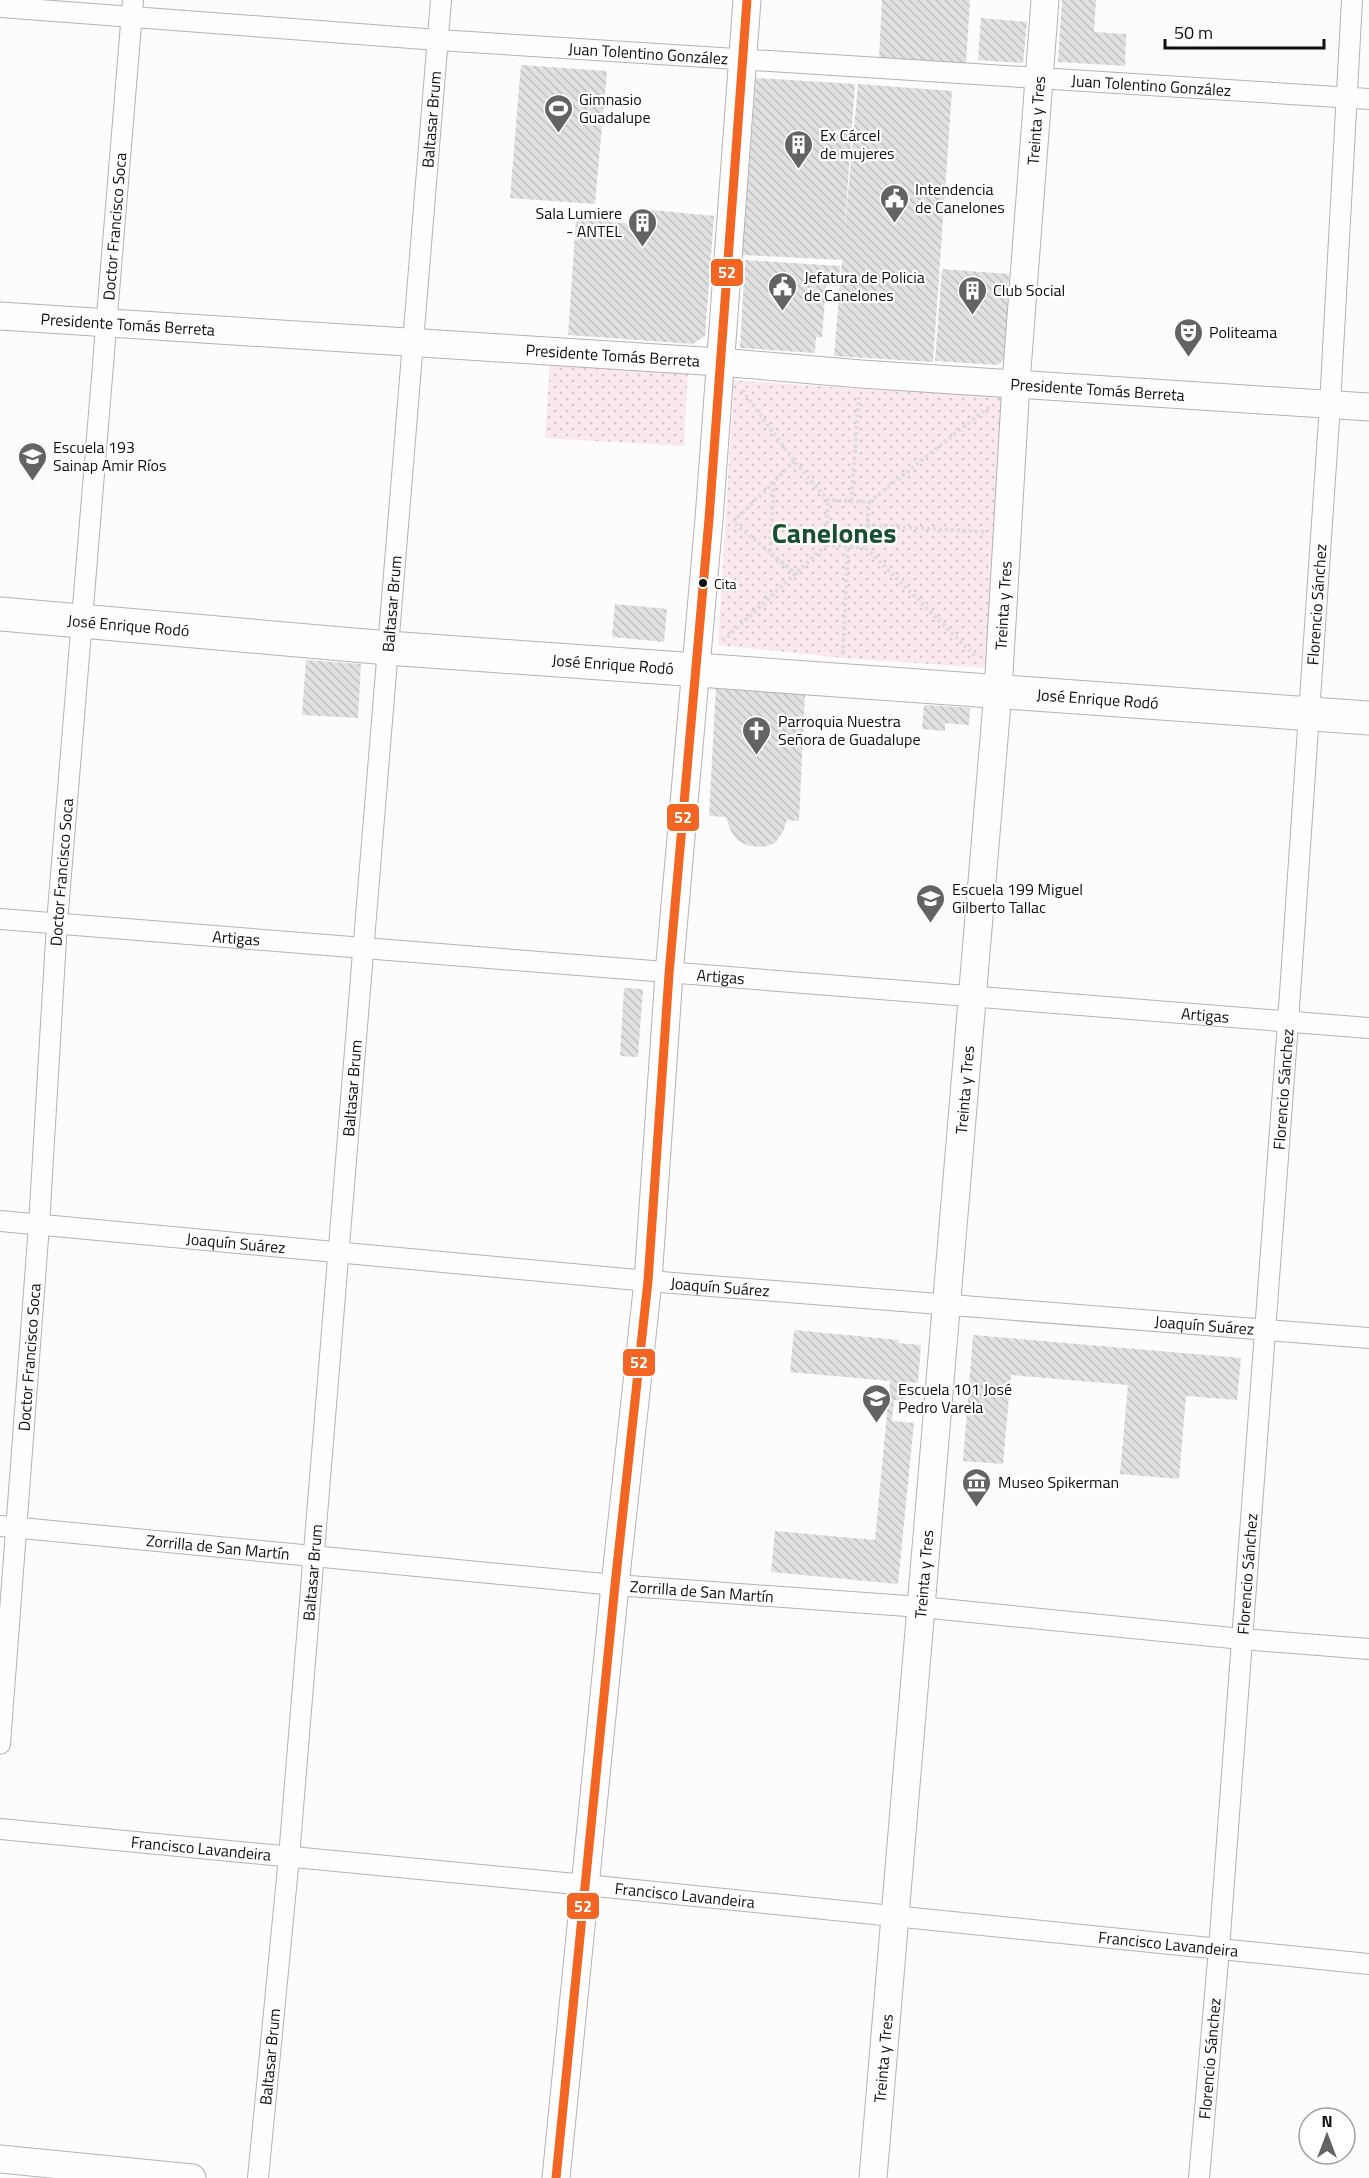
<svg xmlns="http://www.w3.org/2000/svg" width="1369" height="2178" viewBox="0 0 1369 2178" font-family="'Titillium Web',sans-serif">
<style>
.park{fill:url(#park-dots)}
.building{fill:url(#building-back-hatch)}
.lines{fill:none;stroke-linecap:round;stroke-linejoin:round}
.street-casing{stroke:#b4b2b3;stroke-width:22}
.secondary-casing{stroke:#b4b2b3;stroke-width:29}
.highway-casing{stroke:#b4b2b3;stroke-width:35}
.path{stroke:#dddcdc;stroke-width:4;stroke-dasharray:3 3;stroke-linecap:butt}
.street{stroke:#fffeff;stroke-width:20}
.secondary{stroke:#fffeff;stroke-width:27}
.highway{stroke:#fffeff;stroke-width:33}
.bus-1-casing{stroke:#fff;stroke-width:14}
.bus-1{stroke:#f26522;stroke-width:9}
.bus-dot{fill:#121111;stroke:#fff;stroke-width:2}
.labels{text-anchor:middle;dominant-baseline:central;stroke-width:4.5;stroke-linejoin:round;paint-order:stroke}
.bus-label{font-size:14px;fill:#121111;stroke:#fff;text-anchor:start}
.street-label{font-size:16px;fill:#121111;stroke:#fff}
.poi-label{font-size:16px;fill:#121111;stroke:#fff;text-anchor:start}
.town-label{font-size:28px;font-weight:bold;fill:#18502f;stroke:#fff}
.line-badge{stroke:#fff;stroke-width:2}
.badge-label{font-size:16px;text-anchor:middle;font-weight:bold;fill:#fff}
</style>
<defs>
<pattern id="park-dots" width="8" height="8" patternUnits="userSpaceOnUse" patternTransform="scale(1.5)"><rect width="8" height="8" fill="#fae8ec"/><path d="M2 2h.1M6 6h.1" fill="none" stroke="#d5c6c9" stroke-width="1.8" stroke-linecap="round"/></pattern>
<pattern id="building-back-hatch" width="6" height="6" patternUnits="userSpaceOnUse" patternTransform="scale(1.5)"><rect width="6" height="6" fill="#e2e1e1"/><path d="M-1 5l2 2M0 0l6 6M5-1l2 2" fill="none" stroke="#c1c0c0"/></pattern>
</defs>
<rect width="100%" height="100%" fill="#fdfbfc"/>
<path class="park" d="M550 363 688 371 684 446 545 438Z
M734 380 860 389 1002 395 988 668 843 658 718 645Z"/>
<path class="building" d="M882 0H970L966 64 879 59Z
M1062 0H1096L1094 32 1126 34 1125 66 1058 62Z
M981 18 1027 22 1023 63 978 60Z
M521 65 607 71 595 204 510 198Z
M756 78 855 84 844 237 858 84 952 91 933 362 834 356 842 260 742 255Z
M652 210 714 216 705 336 693 344 568 335 576 219 650 225Z
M745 260 840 266 838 286 826 285 822 338 816 337 815 353 740 348Z
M942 269 1009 274 1005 358 998 365 935 361Z
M615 604 667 609 664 642 612 637Z
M306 660 361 664 358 718 302 715Z
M716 686 805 694 799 821 787 820 783 832 775 843 763 847 749 846 737 840 730 829 726 817 709 816Z
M924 705 970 708 969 725 945 723V731L922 729Z
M624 988 643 989 638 1057 620 1056Z
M794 1330 899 1340 898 1343 921 1345 918 1383 905 1382 903 1401 894 1400 892 1421 914 1423 898 1584 771 1572 775 1531 875 1540 890 1381 790 1372Z
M973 1335 1241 1358 1237 1400 1186 1396 1179 1479 1120 1474 1128 1385 1011 1375 1003 1464 963 1461Z"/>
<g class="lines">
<defs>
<g id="street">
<path id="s1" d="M0 7 438 40 1369 99"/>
<path id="s2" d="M0 919 1369 1028"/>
<path id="s3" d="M0 1221 648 1281 1369 1338"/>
<path id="s4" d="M0 1526 615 1585 921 1607 1242 1639 1369 1649"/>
<path id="s5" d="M0 1744 39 1225 57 923 133 0"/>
<path id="s6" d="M0 1829 586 1885 1369 1964"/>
<path id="s7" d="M258 2178 289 1857 441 0"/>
<path id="s8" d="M1199 2178 1219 1949 1288 1023 1330 405 1352 0"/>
</g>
<g id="secondary">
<path id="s9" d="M0 316 719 362 861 374 1369 407"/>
<path d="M0 2159 192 2178"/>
<path d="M556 2178 615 1585 648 1281 669 974 709 519 747 0"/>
<path id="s10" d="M873 2178 998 691 1016 383 1045 0"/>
</g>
<g id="highway">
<path id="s11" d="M0 614 388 648 1369 718"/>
</g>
</defs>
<use href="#street" class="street-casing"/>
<use href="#secondary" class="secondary-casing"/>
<use href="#highway" class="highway-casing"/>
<path class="path" d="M742 390 794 461 828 500 869 502 866 548 826 545 828 500
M774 482 733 522 796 574 770 553 774 482 794 461
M851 501 859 397
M869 502 990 406
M867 525 986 532
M866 548 976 657
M723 641 826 545
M843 654 848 547"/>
<use href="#street" class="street"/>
<use href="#secondary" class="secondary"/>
<use href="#highway" class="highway"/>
<defs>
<path id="bus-1" d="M556 2178 615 1585 648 1281 669 974 709 519 747 0"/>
</defs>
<use href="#bus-1" class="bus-1-casing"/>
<use href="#bus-1" class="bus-1"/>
</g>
<defs>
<symbol id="stadium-pin" viewBox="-11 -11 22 30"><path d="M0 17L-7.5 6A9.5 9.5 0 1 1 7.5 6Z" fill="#646363" stroke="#fff"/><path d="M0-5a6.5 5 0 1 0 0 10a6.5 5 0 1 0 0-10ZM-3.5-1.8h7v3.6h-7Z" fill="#fff"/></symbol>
<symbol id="building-pin" viewBox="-11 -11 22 30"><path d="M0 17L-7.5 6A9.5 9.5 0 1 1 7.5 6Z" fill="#646363" stroke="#fff"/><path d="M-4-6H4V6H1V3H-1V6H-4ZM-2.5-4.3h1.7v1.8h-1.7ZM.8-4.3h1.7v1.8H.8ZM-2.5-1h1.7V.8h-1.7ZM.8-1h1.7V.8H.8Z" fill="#fff"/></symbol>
<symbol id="civic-pin" viewBox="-11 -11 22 30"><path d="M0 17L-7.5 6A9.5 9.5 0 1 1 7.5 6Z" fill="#646363" stroke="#fff"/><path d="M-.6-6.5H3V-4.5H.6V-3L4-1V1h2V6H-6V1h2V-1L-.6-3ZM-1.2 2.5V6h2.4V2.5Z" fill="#fff"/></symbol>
<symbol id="theatre-pin" viewBox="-11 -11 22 30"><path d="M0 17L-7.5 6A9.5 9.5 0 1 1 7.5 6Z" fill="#646363" stroke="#fff"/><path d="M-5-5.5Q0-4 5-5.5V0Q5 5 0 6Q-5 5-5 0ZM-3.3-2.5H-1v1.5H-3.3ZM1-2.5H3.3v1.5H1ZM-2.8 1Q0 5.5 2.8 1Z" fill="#fff"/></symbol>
<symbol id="school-pin" viewBox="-11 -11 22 30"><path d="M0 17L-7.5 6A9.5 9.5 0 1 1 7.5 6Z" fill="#646363" stroke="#fff"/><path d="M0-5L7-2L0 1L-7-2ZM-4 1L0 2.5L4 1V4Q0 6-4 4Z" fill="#fff"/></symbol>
<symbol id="church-pin" viewBox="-11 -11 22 30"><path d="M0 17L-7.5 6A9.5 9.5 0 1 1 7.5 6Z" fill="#646363" stroke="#fff"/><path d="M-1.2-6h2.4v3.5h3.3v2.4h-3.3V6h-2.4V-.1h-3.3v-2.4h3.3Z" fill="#fff"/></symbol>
<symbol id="museum-pin" viewBox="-11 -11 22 30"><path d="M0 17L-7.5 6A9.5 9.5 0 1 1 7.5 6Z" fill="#646363" stroke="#fff"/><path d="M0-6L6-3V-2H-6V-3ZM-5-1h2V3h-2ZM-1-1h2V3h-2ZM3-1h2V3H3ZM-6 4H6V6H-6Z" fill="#fff"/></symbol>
</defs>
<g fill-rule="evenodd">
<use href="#stadium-pin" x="542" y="92" width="33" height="45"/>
<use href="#building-pin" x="782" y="128" width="33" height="45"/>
<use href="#civic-pin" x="878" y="182" width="33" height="45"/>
<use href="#building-pin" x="626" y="206" width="33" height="45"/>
<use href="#civic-pin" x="766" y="270" width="33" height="45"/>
<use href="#building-pin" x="956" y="274" width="33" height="45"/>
<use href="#theatre-pin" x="1172" y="316" width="33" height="45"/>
<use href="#school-pin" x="16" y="440" width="33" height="45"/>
<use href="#church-pin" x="740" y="714" width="33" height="45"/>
<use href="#school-pin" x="914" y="882" width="33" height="45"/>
<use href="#school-pin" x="860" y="1382" width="33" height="45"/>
<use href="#museum-pin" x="960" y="1466" width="33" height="45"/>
</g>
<circle class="bus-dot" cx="703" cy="583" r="5"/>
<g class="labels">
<g class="bus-label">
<text x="714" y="583">Cita</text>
</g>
<g class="street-label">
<text stroke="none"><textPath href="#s1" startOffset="650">Juan Tolentino González</textPath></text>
<text stroke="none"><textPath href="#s1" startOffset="1154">Juan Tolentino González</textPath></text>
<text stroke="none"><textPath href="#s7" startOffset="2066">Baltasar Brum</textPath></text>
<text stroke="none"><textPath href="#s10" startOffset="2064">Treinta y Tres</textPath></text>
<text stroke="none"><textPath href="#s5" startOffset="1522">Doctor Francisco Soca</textPath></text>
<text stroke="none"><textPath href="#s9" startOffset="128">Presidente Tomás Berreta</textPath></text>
<text stroke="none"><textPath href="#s9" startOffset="614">Presidente Tomás Berreta</textPath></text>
<text stroke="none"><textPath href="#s9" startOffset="1100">Presidente Tomás Berreta</textPath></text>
<text stroke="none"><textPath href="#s7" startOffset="1580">Baltasar Brum</textPath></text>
<text stroke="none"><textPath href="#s10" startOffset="1578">Treinta y Tres</textPath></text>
<text stroke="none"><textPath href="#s8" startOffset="1578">Florencio Sánchez</textPath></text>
<text stroke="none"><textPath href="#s11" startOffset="129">José Enrique Rodó</textPath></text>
<text stroke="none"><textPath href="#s11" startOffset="615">José Enrique Rodó</textPath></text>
<text stroke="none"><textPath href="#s11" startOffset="1101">José Enrique Rodó</textPath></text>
<text stroke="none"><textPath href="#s5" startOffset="874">Doctor Francisco Soca</textPath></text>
<text stroke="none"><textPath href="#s2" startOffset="237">Artigas</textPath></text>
<text stroke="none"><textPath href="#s2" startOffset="723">Artigas</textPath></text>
<text stroke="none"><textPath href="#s2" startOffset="1209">Artigas</textPath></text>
<text stroke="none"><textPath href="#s7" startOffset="1094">Baltasar Brum</textPath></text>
<text stroke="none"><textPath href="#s10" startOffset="1092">Treinta y Tres</textPath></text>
<text stroke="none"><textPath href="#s8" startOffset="1092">Florencio Sánchez</textPath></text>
<text stroke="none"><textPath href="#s3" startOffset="237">Joaquín Suárez</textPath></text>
<text stroke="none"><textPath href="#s3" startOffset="723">Joaquín Suárez</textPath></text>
<text stroke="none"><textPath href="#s3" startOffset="1209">Joaquín Suárez</textPath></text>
<text stroke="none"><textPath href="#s5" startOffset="388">Doctor Francisco Soca</textPath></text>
<text stroke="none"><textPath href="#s4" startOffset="219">Zorrilla de San Martín</textPath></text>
<text stroke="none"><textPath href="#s7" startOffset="608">Baltasar Brum</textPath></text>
<text stroke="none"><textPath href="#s10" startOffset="606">Treinta y Tres</textPath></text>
<text stroke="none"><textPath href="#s8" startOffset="606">Florencio Sánchez</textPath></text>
<text stroke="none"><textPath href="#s4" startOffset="705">Zorrilla de San Martín</textPath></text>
<text stroke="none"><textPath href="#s6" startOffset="202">Francisco Lavandeira</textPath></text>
<text stroke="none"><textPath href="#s6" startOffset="688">Francisco Lavandeira</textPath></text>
<text stroke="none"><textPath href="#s6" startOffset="1174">Francisco Lavandeira</textPath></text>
<text stroke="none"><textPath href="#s7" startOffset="122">Baltasar Brum</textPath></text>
<text stroke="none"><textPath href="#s10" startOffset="120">Treinta y Tres</textPath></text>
<text stroke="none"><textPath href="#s8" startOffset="120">Florencio Sánchez</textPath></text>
</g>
<g class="poi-label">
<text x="579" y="99">Gimnasio<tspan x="579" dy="18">Guadalupe</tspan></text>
<text x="820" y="135">Ex Cárcel<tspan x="820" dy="18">de mujeres</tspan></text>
<text x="915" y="189">Intendencia<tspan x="915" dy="18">de Canelones</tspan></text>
<text x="622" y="213" text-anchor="end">Sala Lumiere<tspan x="622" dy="18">- ANTEL</tspan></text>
<text x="804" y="277">Jefatura de Policia<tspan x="804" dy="18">de Canelones</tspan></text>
<text x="993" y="290">Club Social</text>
<text x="1209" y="332">Politeama</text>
<text x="53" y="447">Escuela 193<tspan x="53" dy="18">Sainap Amir Ríos</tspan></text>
<text x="778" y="721">Parroquia Nuestra<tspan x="778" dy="18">Señora de Guadalupe</tspan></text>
<text x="952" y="889">Escuela 199 Miguel<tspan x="952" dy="18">Gilberto Tallac</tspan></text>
<text x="898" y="1389">Escuela 101 José<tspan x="898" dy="18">Pedro Varela</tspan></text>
<text x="998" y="1482">Museo Spikerman</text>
</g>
<g class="town-label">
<text x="834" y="532">Canelones</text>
</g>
</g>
<g class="line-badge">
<rect x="710" y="258" width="34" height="29" rx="6" fill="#f26522"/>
<rect x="666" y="803" width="34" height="29" rx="6" fill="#f26522"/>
<rect x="622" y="1348" width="34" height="29" rx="6" fill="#f26522"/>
<rect x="566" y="1892" width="34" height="28" rx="6" fill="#f26522"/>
</g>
<g class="badge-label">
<text x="727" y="278">52</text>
<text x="683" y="823">52</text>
<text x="639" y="1368">52</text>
<text x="583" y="1912">52</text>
</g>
<g transform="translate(1327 2136)"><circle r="28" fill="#ffffff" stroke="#a0a0a0" stroke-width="1.5"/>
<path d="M0-4.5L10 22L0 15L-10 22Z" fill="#646363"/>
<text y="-9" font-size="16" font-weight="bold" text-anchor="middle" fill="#121111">N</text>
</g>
<path d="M1165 39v9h159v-9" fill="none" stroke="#121111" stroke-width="3"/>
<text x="1174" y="39" font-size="18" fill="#121111" stroke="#ffffff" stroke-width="4.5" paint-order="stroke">50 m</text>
</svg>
